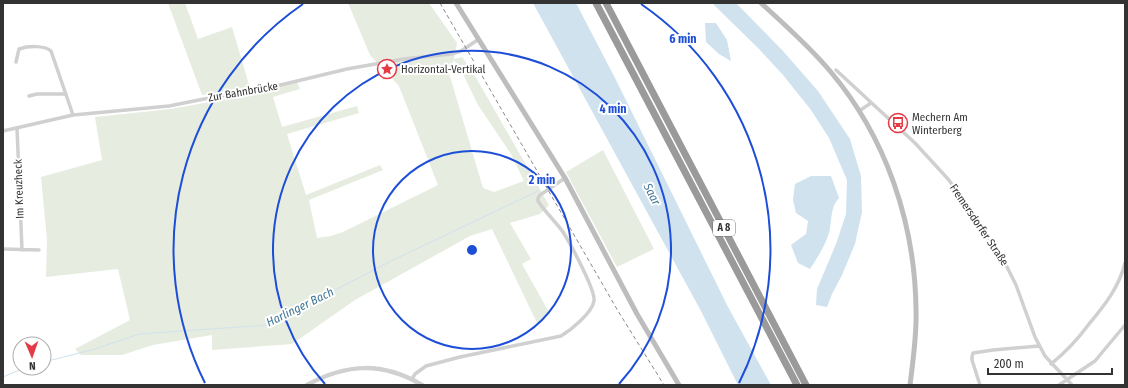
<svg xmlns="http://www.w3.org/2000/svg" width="1128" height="388" viewBox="0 0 1128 388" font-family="'Fira Sans Condensed',sans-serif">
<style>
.green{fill:#e6ecdf;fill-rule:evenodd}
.water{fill:#cfe2ee}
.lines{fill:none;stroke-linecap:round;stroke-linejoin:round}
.stream{stroke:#cfe2ee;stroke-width:1}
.minor{stroke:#d0d0d0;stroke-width:3.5}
.tertiary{stroke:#d0d0d0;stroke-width:4.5}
.secondary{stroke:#bdbdbd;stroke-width:5}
.motorway{stroke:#9a9a9a;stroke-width:7}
.rail{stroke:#888;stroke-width:1;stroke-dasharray:4 3;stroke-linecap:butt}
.ring{fill:none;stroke:#1d4ed8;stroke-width:2}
.labels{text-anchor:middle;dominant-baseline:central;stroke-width:4;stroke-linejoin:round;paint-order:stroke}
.shield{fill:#fff;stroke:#707070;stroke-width:1}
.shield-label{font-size:10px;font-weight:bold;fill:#333}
.poi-label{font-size:11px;fill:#333;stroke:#fff;text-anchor:start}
.street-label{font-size:11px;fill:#333;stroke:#fff}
.water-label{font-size:12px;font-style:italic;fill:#3f7597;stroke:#fff}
.centre{fill:#1d4ed8;stroke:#fff;stroke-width:2}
.ring-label{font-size:12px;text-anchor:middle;font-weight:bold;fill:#1d4ed8;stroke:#fff;stroke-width:4;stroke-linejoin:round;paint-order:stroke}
</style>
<rect width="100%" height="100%" fill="#fff"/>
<path class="green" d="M168 3H185L198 39 232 27 250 88 202 95Z
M348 3H429L457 43 454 59 462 57 471 69 549 205 540 214 510 223 531 259 522 264 550 314 537 323 492 229 470 236 355 300 292 344 212 350V335L153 345 122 355H81L75 349 130 320 118 269 46 277 47 240 41 177 102 160 95 117 171 109 221 100 297 82 300 89 273 97 282 127 357 106 359 113 287 134 306 195 380 165 383 170 309 200 317 238 331 236 343 232 438 185 399 86 370 55ZM454 60 463 74 478 105 511 154 524 181 494 192 483 188 449 73Z
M603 150 654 249 617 267 566 172Z"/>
<path class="water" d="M533 3H576L616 80 728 307 771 385H738L701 311Z
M712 3H736L783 51 818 91 850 139 861 176 862 212 855 244 842 275 832 294 827 307 816 305 817 289 836 244 846 214 847 180 829 138 811 110 783 75 759 49Z
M705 23H716L727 40 731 61 719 54 706 42Z
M811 176H831L839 198C830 207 832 221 829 233 825 246 817 258 810 269L798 263 791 245 806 234 808 221 796 213 793 200 795 184Z"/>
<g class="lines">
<path class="stream" d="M44 362 95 349 139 334 268 325 391 261 538 191
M3 377 24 368"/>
<path class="minor" d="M16 62 19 49C28 46 44 45 51 51L73 115
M836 70 915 143 948 179 975 216 1005 263 1016 285 1035 337 1045 356 1072 385
M29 96 37 94H66
M859 111 871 103
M17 128 22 250
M3 131 73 115 169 106 204 99 268 88 347 69 404 59 451 54 461 51 479 39
M3 249 39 250
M1051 364C1066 352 1078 339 1089 324 1105 305 1119 287 1125 263
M412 379 415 374 426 366 460 357 561 336C571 330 592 313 594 301 596 291 570 243 563 232 555 221 545 212 538 201V198L540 195 565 178
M980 385 972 360V357L973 353 993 350 1039 346
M1059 385 1095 361 1125 325"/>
<path class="tertiary" d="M307 385C347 363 383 362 422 385"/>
<path class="secondary" d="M456 3 565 178 637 314 679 385
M761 3C785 25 809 46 830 71 886 137 915 223 916 309 917 335 913 360 910 385"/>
<path class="motorway" d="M596 3 797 385
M606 3 806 385"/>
<path class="rail" d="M440 3 618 311 664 385"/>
</g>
<g class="ring">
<circle cx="472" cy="250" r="99"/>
<path d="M325 384A199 199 0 1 1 619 384"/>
<path d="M205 383A298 298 0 0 1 303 4M641 4A298 298 0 0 1 739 383"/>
</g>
<defs>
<symbol id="sight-ring" viewBox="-11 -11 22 22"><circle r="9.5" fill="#fff" stroke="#e63946" stroke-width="1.5"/><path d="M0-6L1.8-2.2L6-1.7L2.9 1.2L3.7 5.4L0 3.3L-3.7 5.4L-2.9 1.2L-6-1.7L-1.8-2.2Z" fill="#e63946"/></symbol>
<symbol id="bus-ring" viewBox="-11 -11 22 22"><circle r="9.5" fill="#fff" stroke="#e63946" stroke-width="1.5"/><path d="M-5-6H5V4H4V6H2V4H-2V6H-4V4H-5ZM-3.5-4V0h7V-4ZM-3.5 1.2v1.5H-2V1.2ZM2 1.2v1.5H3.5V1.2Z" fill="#e63946"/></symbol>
</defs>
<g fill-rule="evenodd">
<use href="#sight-ring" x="376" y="58" width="22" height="22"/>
<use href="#bus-ring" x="887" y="112" width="22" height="22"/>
</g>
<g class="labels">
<rect class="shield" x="713" y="220" width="22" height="16" rx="3"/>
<g class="shield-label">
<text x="724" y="228">A 8</text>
</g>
<g class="poi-label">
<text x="401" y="69">Horizontal-Vertikal</text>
<text x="912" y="117">Mechern Am<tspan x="912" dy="13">Winterberg</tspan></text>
</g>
<g class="street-label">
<text transform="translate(243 92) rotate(-10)">Zur Bahnbrücke</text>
<text transform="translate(19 189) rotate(-92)">Im Kreuzheck</text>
<text transform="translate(979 225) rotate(56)">Fremersdorfer Straße</text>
</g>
<g class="water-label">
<text transform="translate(652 194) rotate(62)">Saar</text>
<text transform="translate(300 307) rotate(-26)">Harlinger Bach</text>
</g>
</g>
<circle cx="472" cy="250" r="6" class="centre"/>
<g class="ring-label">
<text x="683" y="43">6 min</text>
<text x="613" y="113">4 min</text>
<text x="542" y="184">2 min</text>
</g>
<rect width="1128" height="388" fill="none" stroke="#333333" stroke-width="8"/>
<g transform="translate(32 356) rotate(178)"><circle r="19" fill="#ffffff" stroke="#adadad"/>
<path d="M0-3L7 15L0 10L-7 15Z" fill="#e63946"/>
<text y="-6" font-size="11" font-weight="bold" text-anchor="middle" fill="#333333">N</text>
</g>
<path d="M988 368v6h124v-6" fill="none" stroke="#333333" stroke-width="2"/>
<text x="994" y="368" font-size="12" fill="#333333" stroke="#ffffff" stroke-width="3" paint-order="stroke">200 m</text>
</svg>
